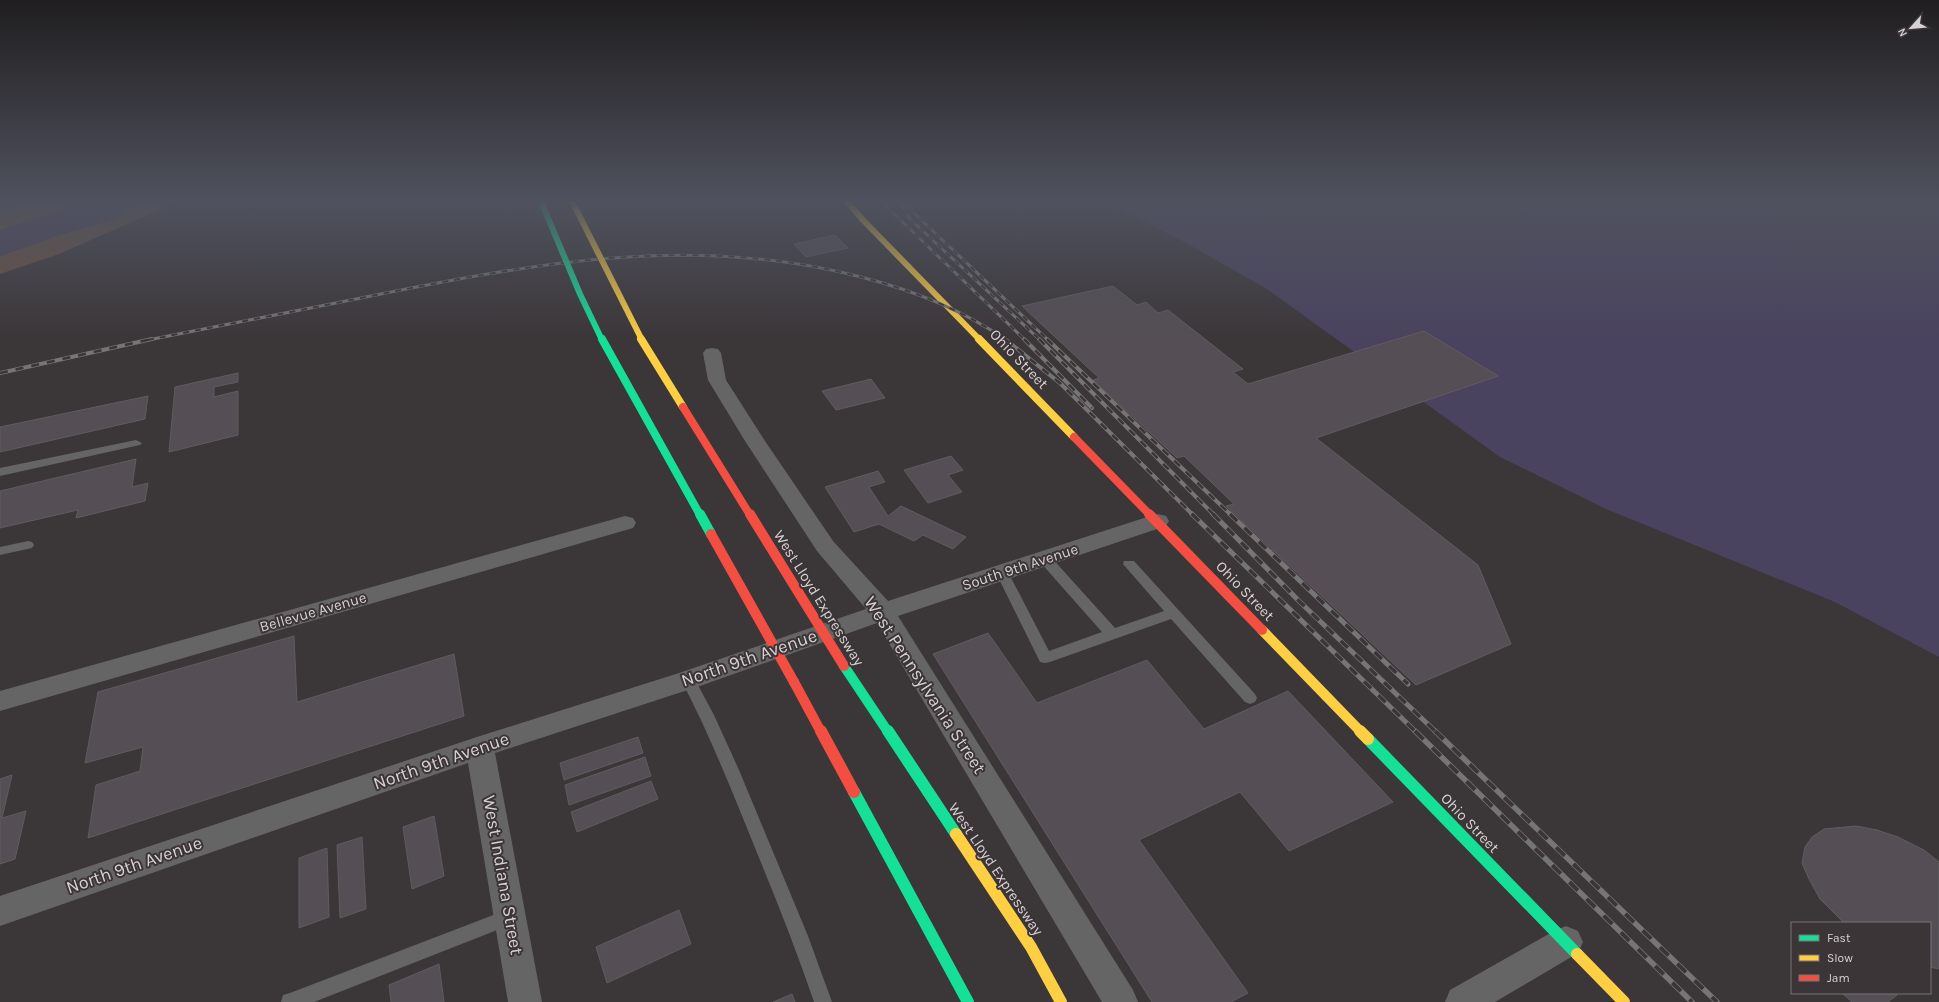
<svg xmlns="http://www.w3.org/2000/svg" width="1939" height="1002" viewBox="0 0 1939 1002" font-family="Karla,sans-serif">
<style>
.green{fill:#584233}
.forest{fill:#6c5240}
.water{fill:#4a435f}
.building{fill:#554e54;stroke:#605c5e}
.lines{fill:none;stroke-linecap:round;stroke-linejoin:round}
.path{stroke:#716f6f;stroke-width:2;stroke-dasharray:3 1.5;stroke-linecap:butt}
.lane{fill:#666565;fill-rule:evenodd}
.street{fill:#666565;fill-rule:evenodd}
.fast-far1{stroke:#16e098;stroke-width:10}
.fast{stroke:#16e098;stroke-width:12}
.slow-far3{stroke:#ffcf43;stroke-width:6}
.slow-far2{stroke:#ffcf43;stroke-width:8}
.slow-far1{stroke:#ffcf43;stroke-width:10}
.slow{stroke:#ffcf43;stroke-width:12}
.jam-far2{stroke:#f24e42;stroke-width:8}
.jam-far1{stroke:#f24e42;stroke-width:10}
.jam{stroke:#f24e42;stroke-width:12}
.rail-far3-casing{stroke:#767575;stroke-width:3}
.rail-far2-casing{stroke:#767575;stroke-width:4}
.rail-far1-casing{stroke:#767575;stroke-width:5}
.rail-casing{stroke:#767575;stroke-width:5.5}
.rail-far3{stroke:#3c3537;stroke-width:2;stroke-dasharray:6;stroke-linecap:butt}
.rail-far2{stroke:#3c3537;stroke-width:2.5;stroke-dasharray:8;stroke-linecap:butt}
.rail-far1{stroke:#3c3537;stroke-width:3.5;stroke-dasharray:10;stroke-linecap:butt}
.rail{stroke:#3c3537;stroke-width:4;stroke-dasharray:12;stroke-linecap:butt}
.fast-bridge-far2{stroke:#16e098;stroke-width:6}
.fast-bridge-far1{stroke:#16e098;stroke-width:8}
.fast-bridge{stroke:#16e098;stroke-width:10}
.slow-bridge-far1{stroke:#ffcf43;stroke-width:6}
.slow-bridge{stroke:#ffcf43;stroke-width:8}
.jam-bridge-far1{stroke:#f24e42;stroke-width:8}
.jam-bridge{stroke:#f24e42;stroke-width:10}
.labels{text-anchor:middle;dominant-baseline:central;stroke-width:4;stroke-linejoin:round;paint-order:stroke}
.street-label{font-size:15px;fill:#d6d1d3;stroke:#3c3537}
.near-street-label{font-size:18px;fill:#d6d1d3;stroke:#3c3537}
</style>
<rect width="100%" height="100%" fill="#3b3638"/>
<path class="green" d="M0 199H25L20 204 0 215Z"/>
<path class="forest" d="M25 199H78L52 213 0 230V215Z
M149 199H184L59 254 0 274V256L59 235 117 218 136 204Z"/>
<path class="water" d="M78 199H149L136 204 117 218 59 235 0 256V230L52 213Z
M1101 199H1939V657L1835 602 1606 509 1500 457 1267 289 1186 243Z"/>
<path class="building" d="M835 235 848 248 806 257 794 244Z
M1113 286 1137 305 1146 302 1158 313 1168 310 1243 369 1233 372 1248 384 1424 331 1498 376 1316 438 1478 565 1511 644 1416 685 1226 506 1234 504 1184 456 1177 458 1093 380 1099 378 1022 306Z
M238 373V382L214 387V397L238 391V435L169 452 175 387Z
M871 379 885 398 836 410 822 391Z
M148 396 145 419 0 452V427Z
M951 456 963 470 948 475 962 492 928 503 904 470Z
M136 459 132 487 148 483 145 501 76 518 78 510 0 528V491Z
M878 471 885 482 869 487 888 516 901 506 966 537 953 549 923 535 914 541 879 524 854 532 825 487Z
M988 633 1037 703 1147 660 1204 729 1288 691 1393 802 1289 851 1240 792 1139 840 1248 993 1231 1002H1152L933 654Z
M294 636 297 702 454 654 464 716 88 838 96 785 140 771 143 747 85 763 98 692Z
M638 737 643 753 564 780 560 763Z
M645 757 651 776 569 805 565 785Z
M12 775 2 818 26 811 15 859 0 864V779Z
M651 781 658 799 577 832 571 812Z
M434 816 444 876 412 889 403 827Z
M1856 826 1877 830 1898 837 1924 850 1939 862V969L1930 967V923H1844L1820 899 1809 879 1802 863 1805 847 1812 837 1824 829Z
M362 837 366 909 340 918 337 845Z
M327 848 329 917 299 928V858Z
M679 910 691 944 607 983 596 947Z
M439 964 444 1002H391L389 985Z
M1842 993H1895L1897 995 1888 1002H1852Z
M792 994 795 1002H773Z"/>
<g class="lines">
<path class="path" d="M0 213 16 199"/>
<path class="lane" d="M136 440 142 443 140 445 0 476V468Z
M28 541 32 542 34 545 32 548 0 555V547Z
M1045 555 1050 556 1115 628 1164 611 1123 564 1124 561H1134L1255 694 1257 698 1255 702 1250 704 1245 702 1171 619 1050 662 1045 663 1040 662 996 573 997 570H1007L1049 651 1102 632 1040 562 1039 559 1040 556Z
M688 675 693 676 714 715 739 770 808 936 832 1002H814C795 946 773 892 751 838 729 784 708 731 681 680L683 676Z
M509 909 515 911 518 917 515 923 314 1002H281L283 995 290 993Z"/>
<path class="street" d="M712 348 718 349 721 353 726 380 765 441 833 541 888 601 1150 516 1158 514 1166 516 1169 521 1166 526 898 616 1133 990 1138 1002H1102L877 623 697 687 495 753 542 1002H508L468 763 0 926V896L480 736 679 673 866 609 817 551 745 441 708 380 703 353 706 349Z
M625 516 633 518 636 523 633 528 0 711V691Z
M1566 926 1578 931 1583 942 1578 953 1495 1002H1445L1450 990 1554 931Z"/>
<path class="fast-far1" d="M844 666 888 732"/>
<path class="fast" d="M888 731 956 834
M1368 739 1577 954
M854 792 968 1002"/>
<path class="slow-far3" d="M845 199 863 220 980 340"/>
<path class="slow-far2" d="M979 339 1074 437"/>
<path class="slow-far1" d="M1262 630 1361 732"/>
<path class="slow" d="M1360 731 1368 739
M956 834 1031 947 1061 1002
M1577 954 1624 1002"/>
<path class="jam-far2" d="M1074 437 1150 515"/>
<path class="jam-far1" d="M1149 514 1262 630
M794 682 821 732"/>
<path class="jam" d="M821 731 854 792"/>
<defs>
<path id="rail-far3" d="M882 199 888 208 1025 340
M899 199 910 219 1040 340
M903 199 914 213 1048 340
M148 340C217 326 287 313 356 299 526 265 689 232 861 277 912 290 963 310 1006 340"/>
<path id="rail-far2" d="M1005 339 1061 384 1193 515
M1024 339 1092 408
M1039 339 1214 515
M1047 339 1231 515
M0 373 152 339"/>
<path id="rail-far1" d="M1192 514 1416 732
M1213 514 1300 602 1436 732
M1230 514 1408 684"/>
<path id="rail" d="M1415 731 1692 1002
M1435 731 1717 1002"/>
</defs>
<use href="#rail-far3" class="rail-far3-casing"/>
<use href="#rail-far2" class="rail-far2-casing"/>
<use href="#rail-far1" class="rail-far1-casing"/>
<use href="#rail" class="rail-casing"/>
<use href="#rail-far3" class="rail-far3"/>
<use href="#rail-far2" class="rail-far2"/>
<use href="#rail-far1" class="rail-far1"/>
<use href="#rail" class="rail"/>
<path class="fast-bridge-far2" d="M540 199 580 294 602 340"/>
<path class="fast-bridge-far1" d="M602 339 700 515"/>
<path class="fast-bridge" d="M700 514 711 534"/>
<path class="slow-bridge-far1" d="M571 199 642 340"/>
<path class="slow-bridge" d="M641 339 683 407"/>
<path class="jam-bridge-far1" d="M683 407 750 515"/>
<path class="jam-bridge" d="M750 514 844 666
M711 534 794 682"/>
</g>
<linearGradient id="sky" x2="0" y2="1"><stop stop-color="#201e1f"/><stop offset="0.59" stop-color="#4f525e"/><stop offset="1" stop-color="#4f525e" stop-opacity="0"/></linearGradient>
<rect width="1939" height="340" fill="url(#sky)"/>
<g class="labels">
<g class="street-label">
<text transform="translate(1019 359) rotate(46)">Ohio Street</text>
<text transform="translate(1020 567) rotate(-18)">South 9th Avenue</text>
<text transform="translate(1245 591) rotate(46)">Ohio Street</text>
<text transform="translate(819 598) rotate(58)">West Lloyd Expressway</text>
<text transform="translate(313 612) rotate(-16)">Bellevue Avenue</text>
<text transform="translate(1470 823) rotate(46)">Ohio Street</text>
<text transform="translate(996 869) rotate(56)">West Lloyd Expressway</text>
</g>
<g class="near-street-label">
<text transform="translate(749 658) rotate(-19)">North 9th Avenue</text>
<text transform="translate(925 685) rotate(57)">West Pennsylvania Street</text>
<text transform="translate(441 761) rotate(-19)">North 9th Avenue</text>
<text transform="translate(134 865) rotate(-19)">North 9th Avenue</text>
<text transform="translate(503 875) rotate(80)">West Indiana Street</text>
</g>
</g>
<rect x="1791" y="922" width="140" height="72" fill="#3c3537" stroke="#7a7375"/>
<rect x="1799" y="935" width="20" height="6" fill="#16e098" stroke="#7a7375"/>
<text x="1827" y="942" font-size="12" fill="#d6d1d3">Fast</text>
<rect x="1799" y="955" width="20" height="6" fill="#ffcf43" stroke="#7a7375"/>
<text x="1827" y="962" font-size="12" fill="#d6d1d3">Slow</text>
<rect x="1799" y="975" width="20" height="6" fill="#f24e42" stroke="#7a7375"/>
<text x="1827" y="982" font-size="12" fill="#d6d1d3">Jam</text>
<g transform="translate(1911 28) rotate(243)" stroke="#3c3537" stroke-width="3" paint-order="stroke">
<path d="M0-3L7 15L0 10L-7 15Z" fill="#d6d1d3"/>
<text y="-6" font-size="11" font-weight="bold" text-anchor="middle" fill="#d6d1d3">N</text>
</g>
</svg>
